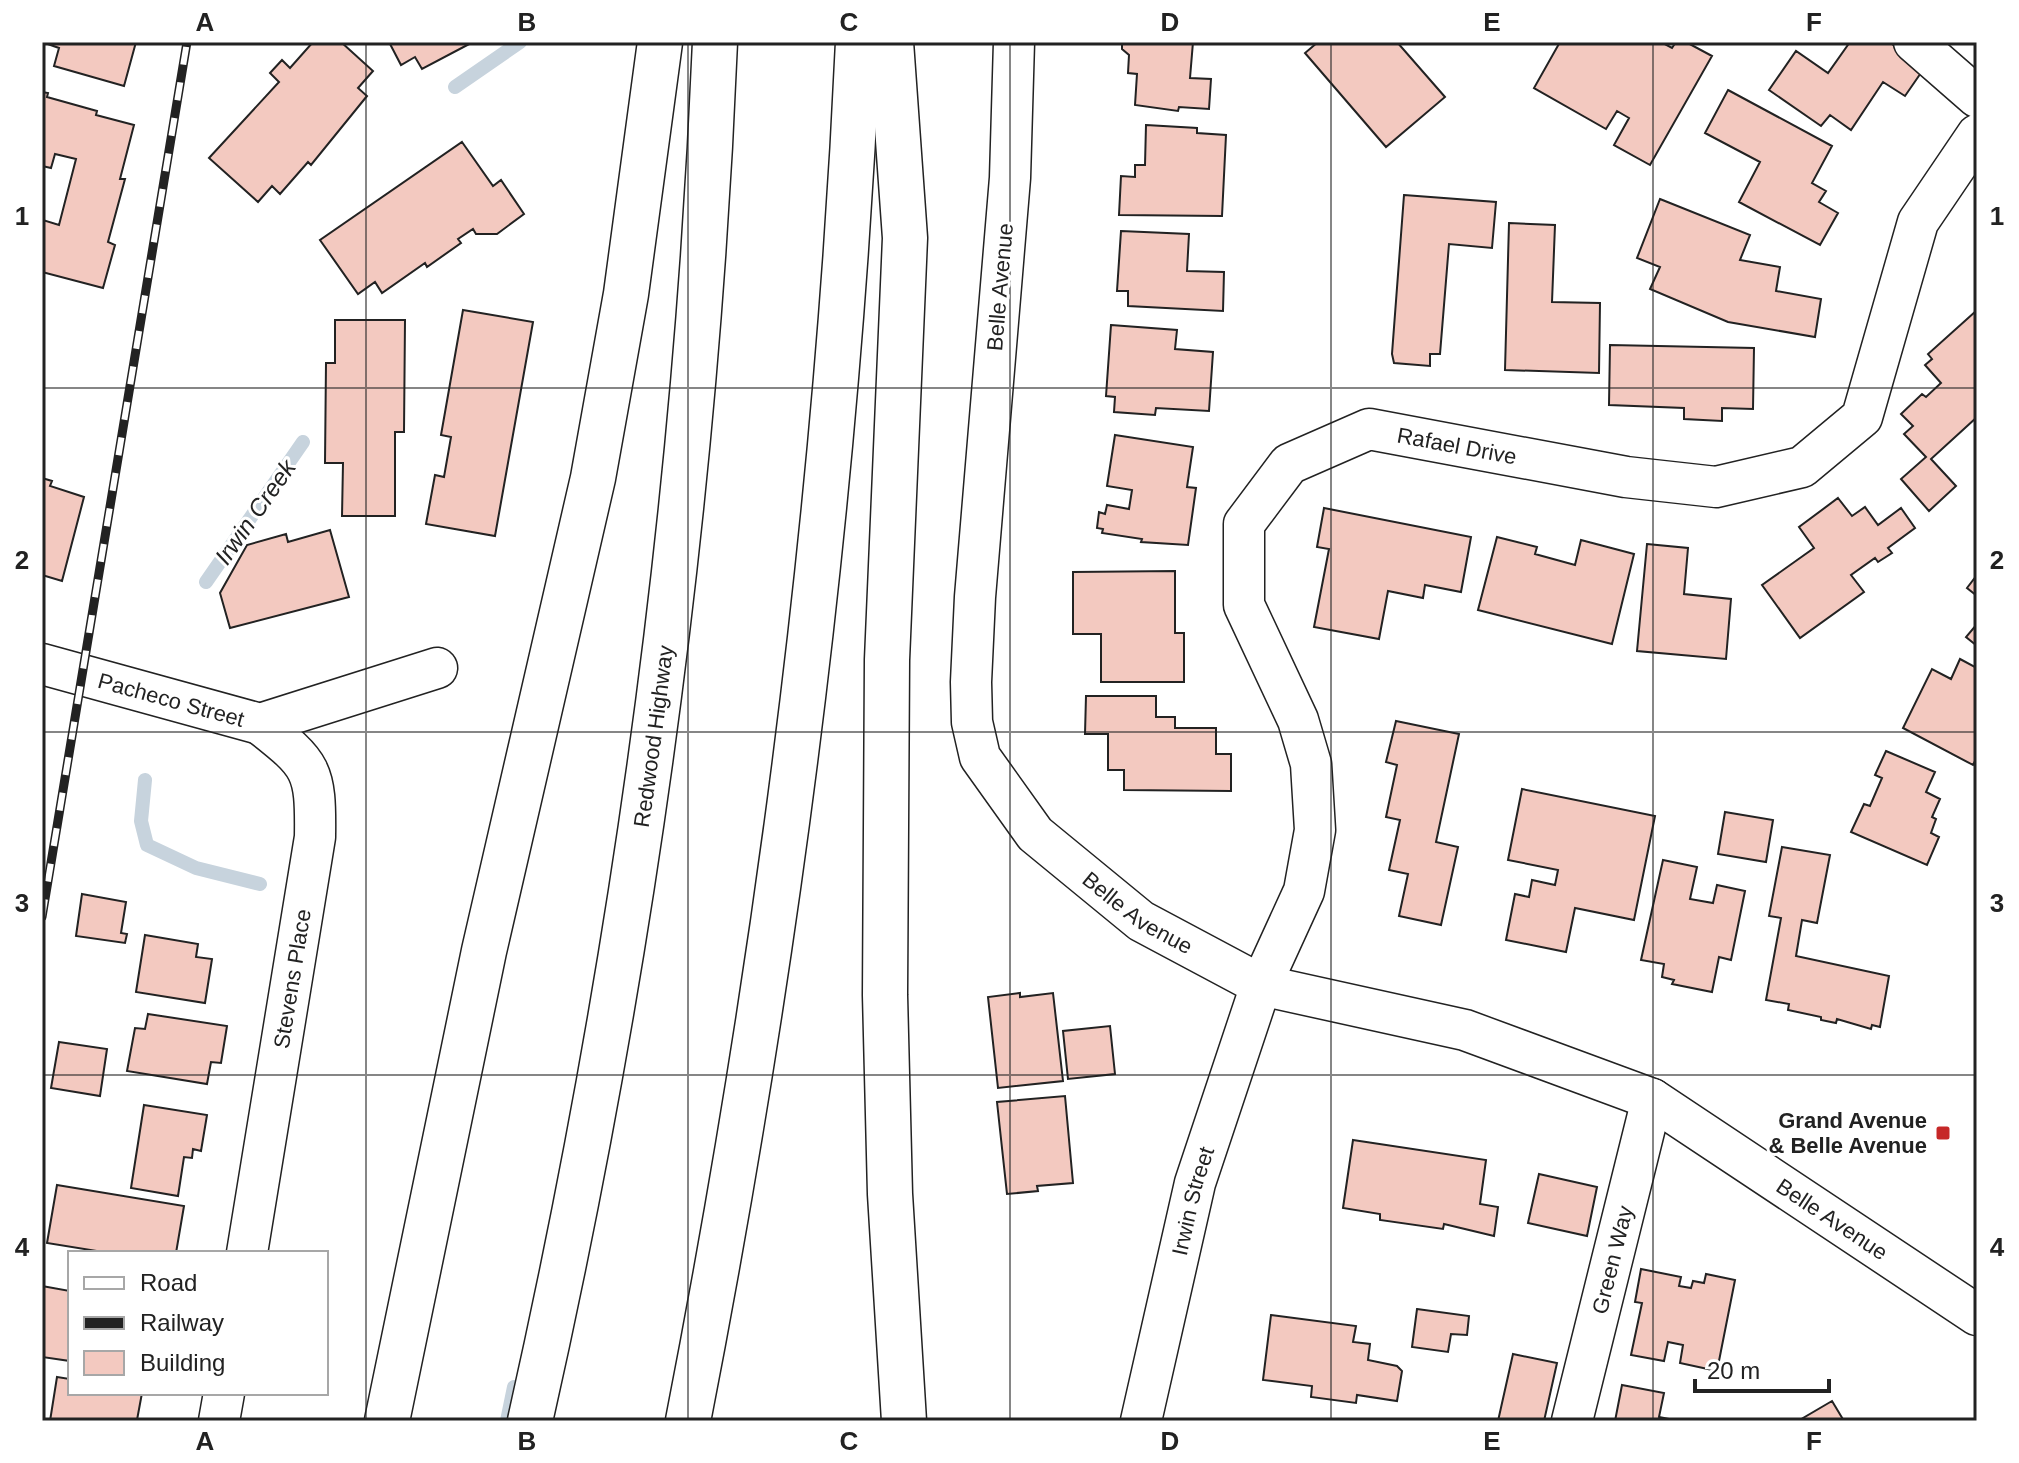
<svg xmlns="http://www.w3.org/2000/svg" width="2019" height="1463" viewBox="0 0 2019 1463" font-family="Helvetica,sans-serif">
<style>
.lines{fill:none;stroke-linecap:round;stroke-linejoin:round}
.stream{stroke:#c7d3dd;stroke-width:14}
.building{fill:#f3c9c0;stroke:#222;stroke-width:2}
.street-casing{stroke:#222;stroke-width:43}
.highway-casing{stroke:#222;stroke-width:47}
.street{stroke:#fff;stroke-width:40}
.highway{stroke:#fff;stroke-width:44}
.rail-casing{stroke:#222;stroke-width:9}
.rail{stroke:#fff;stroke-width:6;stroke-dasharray:18;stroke-linecap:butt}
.grid{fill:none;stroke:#222;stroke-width:2;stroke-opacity:0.55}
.poi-dot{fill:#c62828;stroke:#fff;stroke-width:3}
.labels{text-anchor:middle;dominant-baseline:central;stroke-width:6;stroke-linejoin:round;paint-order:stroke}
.street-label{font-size:22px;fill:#222;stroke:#fff}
.poi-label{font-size:22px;font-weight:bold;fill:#222;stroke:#fff;text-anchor:end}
.water-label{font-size:24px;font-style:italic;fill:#222;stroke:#fff}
.neatline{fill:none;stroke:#222;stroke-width:3}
.grid-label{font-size:26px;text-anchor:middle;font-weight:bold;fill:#222}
</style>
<rect width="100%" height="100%" fill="#fff"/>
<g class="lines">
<path class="stream" d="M455 87 520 42
M206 582 303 442
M145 780 141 821 147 845 196 868 260 884
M507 1421 514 1387"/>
</g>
<path class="building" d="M42 42H136L124 86 54 66 59 48Z
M313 42H341L373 71 358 88 367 96 311 165 308 162 280 194 272 186 258 202 209 158 279 82 270 73 282 60 290 68Z
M389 42H473L422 69 415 57 401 65Z
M1122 42H1193L1190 78 1211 79 1209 109 1179 107 1178 111 1135 105 1137 74 1128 73 1129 55 1122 49Z
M1318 42H1397L1445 97 1386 147 1305 53Z
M1560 42H1661L1672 48 1676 42H1686L1712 56 1650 165 1614 145 1629 118 1617 111 1606 129 1534 88Z
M1850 42H1889L1925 67 1905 96 1883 82 1851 130 1830 115 1821 126 1769 90 1796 51 1828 73Z
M1728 90 1832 146 1812 183 1826 191 1819 202 1838 213 1820 245 1739 202 1760 162 1705 133Z
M42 92 48 93 47 97 97 111 96 115 134 125 120 179H125L108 242 115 245 103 288 42 272 43 220 59 225 76 159 55 154 51 168 42 166Z
M1146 125 1197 128V133L1226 135 1222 216 1119 215 1121 176 1135 177V165H1145Z
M462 142 493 186 501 180 524 214 497 234H476L473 229 458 239 461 243 427 267 425 263 382 293 375 282 358 294 320 240Z
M1404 195 1496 202 1492 248 1449 244 1440 354H1430V366L1394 363 1392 354Z
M1660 199 1750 235 1740 260 1780 267 1776 291 1821 299 1815 337 1728 322 1650 289 1660 267 1637 258Z
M1509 223 1555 225 1552 302 1600 303 1599 373 1505 370Z
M1121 231 1189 234 1187 271 1224 272 1223 311 1128 306V291H1117Z
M463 310 533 322 495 536 426 524 435 475 444 477 451 437 441 435Z
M1976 311 1977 417 1931 459 1956 486 1929 511 1901 479 1926 457 1904 434 1913 426 1901 414 1922 394 1926 397 1941 383 1925 365 1932 359 1928 354Z
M335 320H405L404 432H395V516H342L343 463H325L326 363H335Z
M1111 325 1177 330 1175 349 1213 352 1209 411 1156 408 1155 415 1114 412 1115 397 1106 396Z
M1610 345 1754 348 1753 409 1722 408V421L1684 419V408L1609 405Z
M1115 435 1193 447 1187 487 1196 488 1188 545 1141 542 1142 539 1102 533 1103 529 1097 528 1099 512 1105 514 1107 505 1129 509 1132 490 1107 486Z
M42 478 52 481 50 486 84 497 62 581 42 575Z
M1838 498 1852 516 1865 507 1878 525 1901 508 1915 528 1888 548 1892 553 1878 562 1875 558 1851 575 1864 592 1800 638 1762 585 1814 548 1799 527Z
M1324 508 1471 537 1461 592 1425 585 1423 598 1388 591 1379 639 1314 627 1329 549 1317 547Z
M330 530 349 597 230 628 220 593 247 545 286 534 288 542Z
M1497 537 1537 547 1535 554 1575 565 1581 540 1634 554 1612 644 1478 610Z
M1647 544 1688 548 1684 594 1731 599 1726 659 1637 651Z
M1175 571V633H1184V682H1101V634H1073V572Z
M1977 575V596L1967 588Z
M1977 624V646L1966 637Z
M1960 659 1977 668V757L1973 765 1903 728 1932 669 1951 679Z
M1086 696H1156V717H1175V728H1216V754H1231V791L1124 790V770H1108V734H1085Z
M1396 721 1459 734 1436 842 1458 847 1441 925 1399 916 1408 874 1389 870 1400 820 1386 817 1397 765 1386 762Z
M1886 751 1935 772 1926 792 1940 799 1932 817 1936 819 1931 833 1939 837 1927 865 1851 832 1864 804 1870 806 1882 778 1875 775Z
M1522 789 1655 816 1634 920 1575 908 1566 952 1506 940 1515 894 1529 897 1532 880 1555 885 1558 870 1508 860Z
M1725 812 1773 820 1766 862 1718 854Z
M1782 847 1830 855 1817 923 1802 920 1796 956 1889 976 1880 1027 1872 1025 1871 1029 1837 1019 1836 1023 1821 1020V1017L1788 1010 1789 1004 1766 1000 1781 918 1769 916Z
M1663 860 1697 867 1690 899 1713 903 1717 885 1745 891 1731 960 1719 957 1712 992 1672 984 1674 980 1662 977 1664 964 1641 960Z
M82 894 126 902 121 933 127 934 125 943 76 936Z
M145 935 198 944 196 957 212 959 205 1003 136 992Z
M1020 993V997L1053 993 1063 1081 998 1088 988 997Z
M148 1014 227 1026 221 1063 211 1062 207 1084 127 1071 135 1028 145 1029Z
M1110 1026 1115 1074 1068 1079 1063 1031Z
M59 1042 107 1049 100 1096 51 1088Z
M1065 1096 1073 1183 1037 1186 1038 1191 1007 1194 997 1102Z
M144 1105 207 1115 201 1151 193 1149 192 1158 184 1157 178 1196 131 1188Z
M1353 1140 1486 1160 1480 1204 1498 1207 1494 1236 1444 1224 1443 1229 1380 1220V1214L1343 1208Z
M1539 1174 1597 1187 1587 1236 1528 1223Z
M57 1185 184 1206 176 1253H109L47 1243Z
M1641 1269 1681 1277 1679 1286 1691 1288 1693 1281 1704 1283 1706 1274 1735 1280 1717 1371 1680 1363 1683 1345 1668 1342 1664 1361 1631 1355 1642 1303 1635 1302Z
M42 1286 70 1291V1361L42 1357Z
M1417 1309 1469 1316 1467 1335 1451 1334 1448 1352 1412 1347Z
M1271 1315 1356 1326 1353 1342 1370 1344 1368 1360 1397 1366 1402 1371 1397 1401 1357 1395 1356 1403 1311 1397 1312 1386 1263 1380Z
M1513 1354 1557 1363 1544 1421H1498Z
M57 1377 70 1379V1393H142L137 1420 143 1421H50Z
M1622 1385 1664 1393 1659 1417 1679 1421H1615Z
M1832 1401 1844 1421H1798Z"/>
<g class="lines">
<defs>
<g id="street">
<path id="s1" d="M1014 42 1010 178 975 597 971 682 972 722 980 757 1035 834 1141 921 1261 985 1465 1030 1652 1099 1977 1315"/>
<path d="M1914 42 1977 97"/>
<path id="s2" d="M42 664 260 724 437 668"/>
<path id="s3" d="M247 1253 315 837C316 769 312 765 260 724"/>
<path d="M219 1421 224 1393"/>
<path id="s4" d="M1141 1421 1195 1183 1261 985 1304 891 1315 830 1311 764 1298 720 1244 605V524L1289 464 1369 429 1626 477 1716 487 1802 467 1862 417 1918 222 1977 135"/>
<path id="s5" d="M1572 1421 1652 1099"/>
</g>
<g id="highway">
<path d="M891 42 905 238 887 660 885 995 890 1194 904 1421"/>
<path d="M387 1421 484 951 593 478 626 294 660 42"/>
<path id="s6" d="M530 1421C632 968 696 506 715 42"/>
<path d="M688 1421C777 965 837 506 858 42"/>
</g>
</defs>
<use href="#street" class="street-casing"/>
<use href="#highway" class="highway-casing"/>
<use href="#street" class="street"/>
<use href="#highway" class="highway"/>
<defs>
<path id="rail" d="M42 917 187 42"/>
</defs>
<use href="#rail" class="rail-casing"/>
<use href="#rail" class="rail"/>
</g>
<path class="grid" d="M366 42V1421M688 42V1421M1010 42V1421M1331 42V1421M1653 42V1421M42 388H1977M42 732H1977M42 1075H1977"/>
<rect class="poi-dot" x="1935" y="1125" width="16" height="16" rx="4"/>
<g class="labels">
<g class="street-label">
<text transform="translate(1000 287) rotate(-85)">Belle Avenue</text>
<text stroke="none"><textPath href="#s4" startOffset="1190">Rafael Drive</textPath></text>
<text stroke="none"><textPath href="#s2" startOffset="134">Pacheco Street</textPath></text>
<text stroke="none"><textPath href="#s6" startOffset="696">Redwood Highway</textPath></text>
<text stroke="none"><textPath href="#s1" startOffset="942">Belle Avenue</textPath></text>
<text stroke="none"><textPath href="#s3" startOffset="278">Stevens Place</textPath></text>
<text stroke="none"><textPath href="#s4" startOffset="226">Irwin Street</textPath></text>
<text stroke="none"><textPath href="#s1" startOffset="1710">Belle Avenue</textPath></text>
<text stroke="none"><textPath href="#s5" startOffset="166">Green Way</textPath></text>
</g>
<g class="poi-label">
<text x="1927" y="1120">Grand Avenue<tspan x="1927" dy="25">&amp; Belle Avenue</tspan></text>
</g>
<g class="water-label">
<text transform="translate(255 512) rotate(-55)">Irwin Creek</text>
</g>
</g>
<rect width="2019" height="1463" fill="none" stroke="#ffffff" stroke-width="88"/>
<rect x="68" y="1251" width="260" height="144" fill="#ffffff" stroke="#a7a7a7" stroke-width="2"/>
<rect x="84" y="1277" width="40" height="12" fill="#ffffff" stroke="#a7a7a7" stroke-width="2"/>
<text x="140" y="1291" font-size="24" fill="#222222">Road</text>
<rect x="84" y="1317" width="40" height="12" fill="#222222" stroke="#a7a7a7" stroke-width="2"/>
<text x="140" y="1331" font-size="24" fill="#222222">Railway</text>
<rect x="84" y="1351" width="40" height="24" fill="#f3c9c0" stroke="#a7a7a7" stroke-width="2"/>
<text x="140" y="1371" font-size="24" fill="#222222">Building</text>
<path d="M1695 1379v12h134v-12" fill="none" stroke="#222222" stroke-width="4"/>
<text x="1707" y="1379" font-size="24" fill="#222222" stroke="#ffffff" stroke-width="6" paint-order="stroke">20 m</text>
<rect x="44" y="44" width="1931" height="1375" class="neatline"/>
<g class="grid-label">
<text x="205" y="31">A</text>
<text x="527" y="31">B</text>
<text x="849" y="31">C</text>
<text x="1170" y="31">D</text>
<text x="1492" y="31">E</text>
<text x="1814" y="31">F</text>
<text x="22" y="225">1</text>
<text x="1997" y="225">1</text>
<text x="22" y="569">2</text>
<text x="1997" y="569">2</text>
<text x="22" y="912">3</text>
<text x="1997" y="912">3</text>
<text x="22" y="1256">4</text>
<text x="1997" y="1256">4</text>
<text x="205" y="1450">A</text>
<text x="527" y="1450">B</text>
<text x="849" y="1450">C</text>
<text x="1170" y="1450">D</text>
<text x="1492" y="1450">E</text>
<text x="1814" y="1450">F</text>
</g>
</svg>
